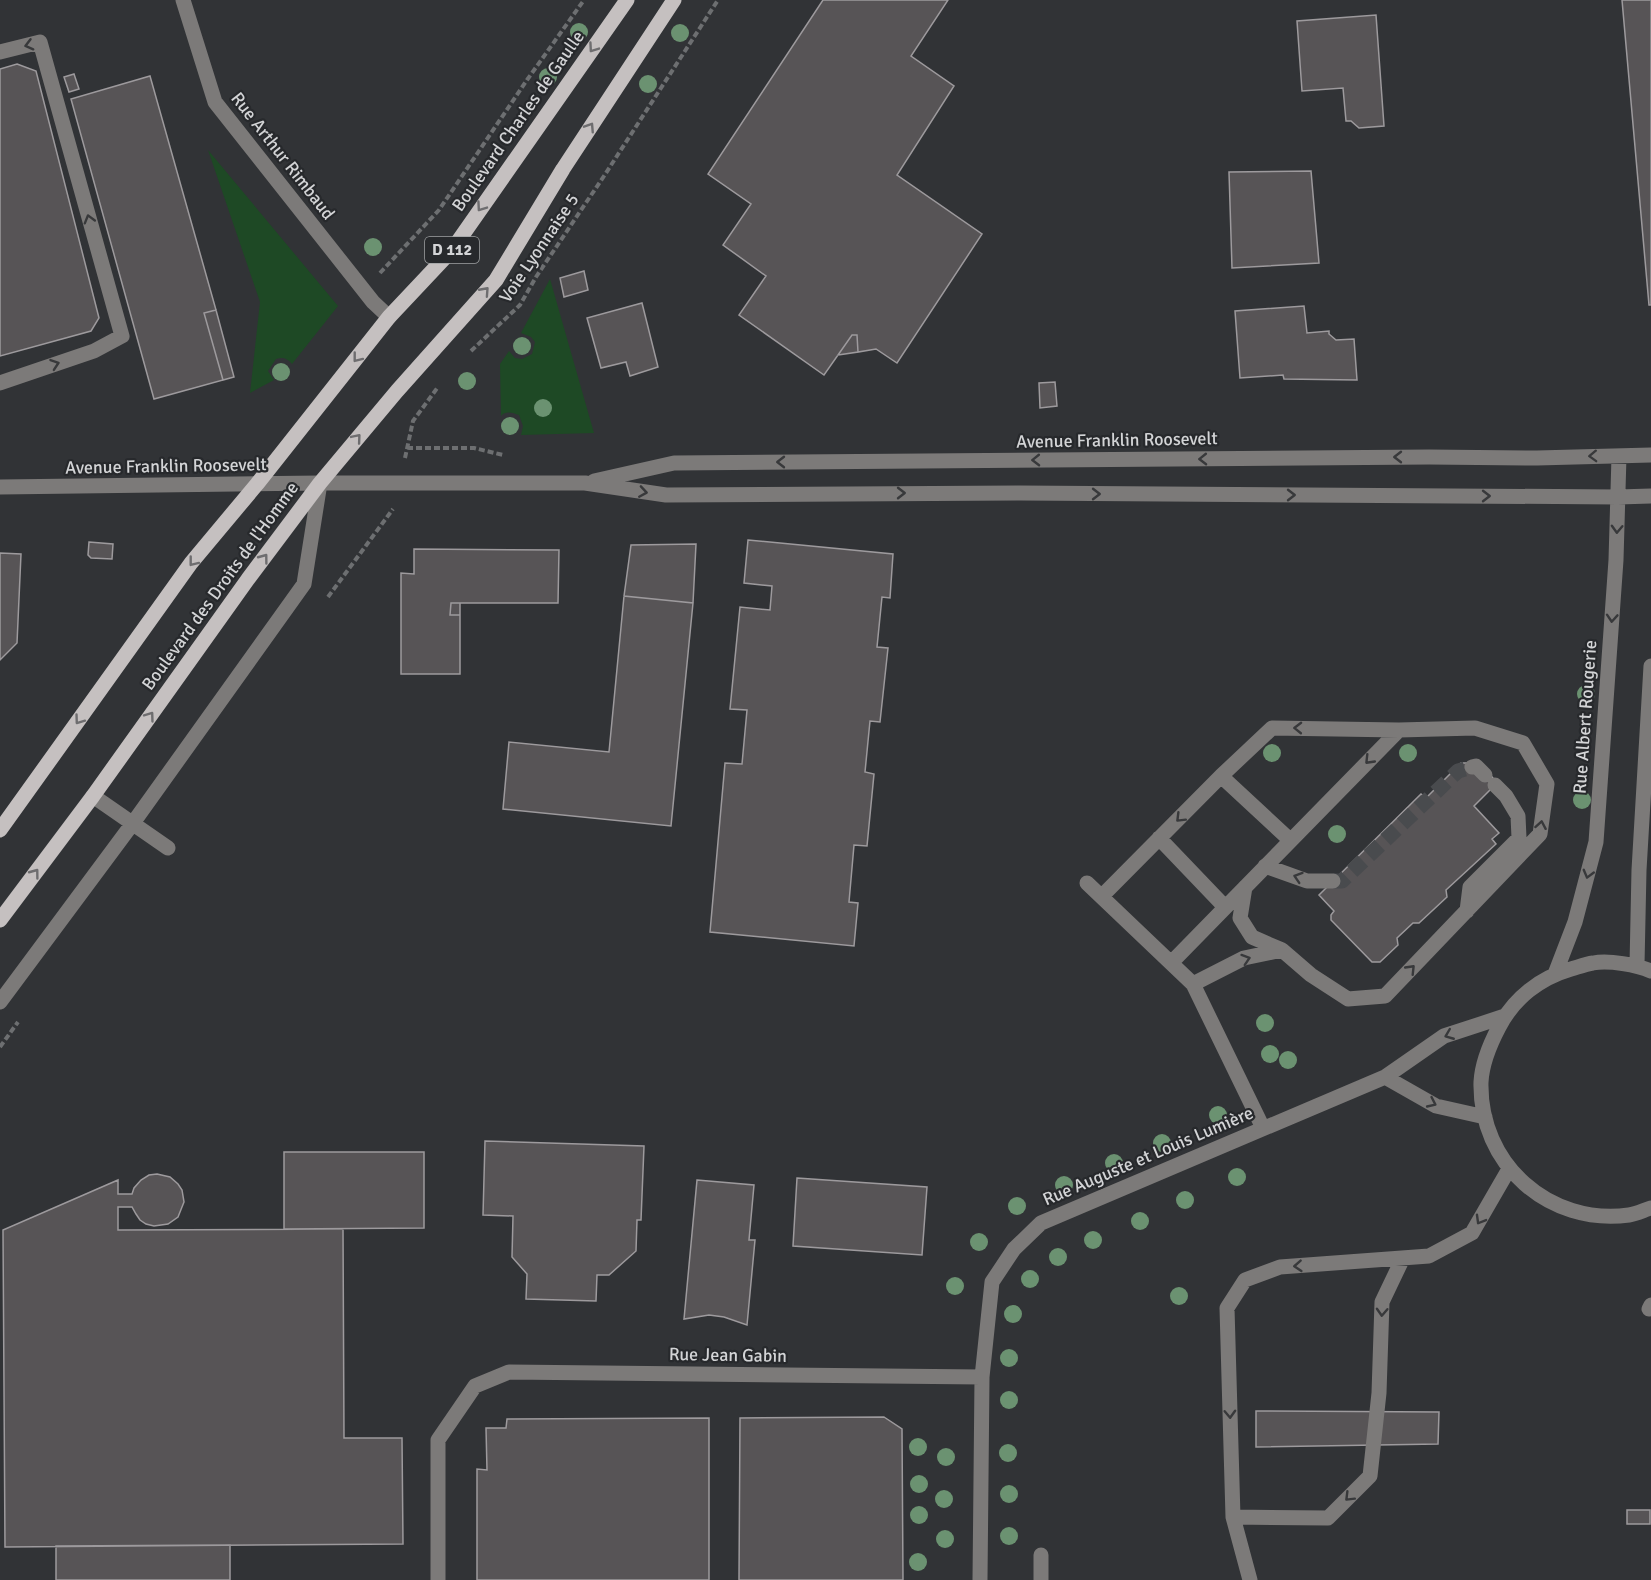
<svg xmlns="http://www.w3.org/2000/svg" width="1651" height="1580" viewBox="0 0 1651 1580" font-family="Signika,sans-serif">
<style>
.green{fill:#1e4925}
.building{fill:#575456;stroke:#9d9a9d;stroke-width:1.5}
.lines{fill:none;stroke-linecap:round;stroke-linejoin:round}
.minor-tunnel{stroke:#494b4e;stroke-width:15;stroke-dasharray:15 8;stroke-linecap:butt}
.path{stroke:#6d6f71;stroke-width:4;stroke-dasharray:6 3;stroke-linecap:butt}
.minor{stroke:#7c7a79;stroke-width:15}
.major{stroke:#c5c0c0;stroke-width:15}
.tree{fill:#6b9271}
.oneway{stroke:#38393b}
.oneway2{stroke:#6e6d6f}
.labels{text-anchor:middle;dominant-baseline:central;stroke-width:4.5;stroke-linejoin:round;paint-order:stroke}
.shield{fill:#27292c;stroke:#9fa1a3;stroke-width:1.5}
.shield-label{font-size:16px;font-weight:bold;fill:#d3d4d6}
.street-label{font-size:18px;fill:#d3d4d6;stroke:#27292c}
</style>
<rect width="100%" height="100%" fill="#313336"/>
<path class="green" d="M208 150 338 306 292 364C287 358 283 357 276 359L268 371 274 380 250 393 260 302Z
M550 279 594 433 521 435 523 426 519 415C513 413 506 410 501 416L500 364 509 351 515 358 522 359 532 354 535 342 531 337 521 333Z"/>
<path class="building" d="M823 0H948L911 56 954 86 897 175 982 234 897 363 876 349 858 352 857 335H852L824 375 739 315 766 276 723 245 751 204 708 174Z
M1622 0H1651V305H1649Z
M1376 15 1384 126 1359 128 1351 121H1346L1343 88 1302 91 1297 21Z
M17 64 36 71 99 318 91 331 0 356V69Z
M74 74 79 89 69 92 64 77Z
M150 76 216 310 204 313 223 380 154 399 71 99Z
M1311 171 1319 263 1232 268 1229 172Z
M584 271 588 290 564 297 560 278Z
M642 303 658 367 630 376 626 362 601 368 587 318Z
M1304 306 1307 333 1329 331V334L1336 340 1354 339 1357 380 1284 379 1283 375 1240 378 1235 311Z
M216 310 234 377 223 380 204 313Z
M852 335H857L858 352 838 355Z
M1055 382 1057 406 1040 408 1039 383Z
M748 540 893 554 890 598 882 597 877 647 888 648 880 722 870 721 865 772 874 774 867 846 854 845 849 902 858 903 854 946 710 932 725 763 742 764 747 710 730 709 740 607 770 610 772 586 744 583Z
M89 542 113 544 112 559 91 558 88 555Z
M696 544 693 603 624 596 631 545Z
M414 549 559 550 558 603H451L450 615H460V674H401V573L414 574Z
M0 553 21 554 17 643 0 660Z
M624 596 693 603 671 826 503 809 509 742 609 752Z
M451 603H460V615H450Z
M1461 763H1469L1488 772 1497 783 1474 806 1499 833 1492 839 1496 844 1446 890 1447 897 1419 923H1413L1397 938 1398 945 1380 962H1372L1331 920V915L1334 911 1319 895 1421 794 1426 798Z
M485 1141 644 1146 641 1220H637L636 1251 609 1275H597L596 1301 526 1299 527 1274 512 1257 513 1216 483 1215Z
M284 1152H424V1228L284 1229Z
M157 1174 170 1177 178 1184 182 1190 184 1202 178 1217 168 1224 154 1226 146 1224 140 1220 136 1214 132 1207H118V1230L343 1229 344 1438H402L403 1544 5 1547 3 1230 118 1180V1194H132L134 1188 141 1180 149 1175Z
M797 1178 927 1187 922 1255 793 1246Z
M697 1180 754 1185 749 1240H755L747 1325 724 1317 709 1315 684 1319Z
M1256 1411 1439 1412 1438 1444 1256 1447Z
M884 1417 902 1429 903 1580H739L740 1418Z
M709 1418V1580H477V1469L487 1470 486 1428H506L507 1419Z
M1627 1510H1650V1524H1627Z
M230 1545V1580H56V1546Z"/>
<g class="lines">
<path class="minor-tunnel" d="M1333 881H1342L1458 771 1472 767"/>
<path class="path" d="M380 273 439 210 527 80 584 0
M471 351 520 305 536 277 604 176 718 0
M407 448H474L503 455
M405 458 413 421 438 387
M328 597 393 509
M0 1047 18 1022"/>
<path class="minor" d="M183 0 215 102 373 302 389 317
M0 52 40 42 122 336 94 351 0 383
M594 481 674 463 1429 457 1537 458 1651 455
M0 487 320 483H585L666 495 1020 493 1618 497 1651 496
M1472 767 1476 766 1485 775
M1221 776 1290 840
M93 796 168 848
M1159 838 1225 907
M1265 866 1307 881H1333
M1087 883 1193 984 1263 1128
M1245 887 1240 918 1252 937 1282 950
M1102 896 1221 776 1272 728 1399 730
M1467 911 1470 887 1519 838 1518 816 1506 796 1495 785
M1171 963 1399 730 1475 728 1523 743 1547 784 1540 834 1385 996 1348 999 1311 975 1282 950 1244 958 1193 984
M1637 965 1639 870 1651 666
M1651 971C1637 965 1609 960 1593 963 1586 964 1578 967 1571 969 1540 978 1514 998 1499 1027 1490 1044 1482 1063 1481 1082 1479 1164 1549 1226 1629 1215 1637 1214 1644 1210 1651 1208
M1555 974 1575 922 1596 842 1616 560 1619 456
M0 1002 133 823 304 584 320 483
M1385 1077 1436 1106 1485 1117
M1649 1309 1651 1305
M1233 1517 1328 1518 1370 1476 1379 1393 1382 1302 1403 1258
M438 1580V1440L475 1386 509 1372 982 1377
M980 1580 982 1377 992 1282 1014 1249 1041 1223 1385 1077 1444 1036 1505 1016
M1041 1580V1555
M1250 1580 1233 1517 1227 1308 1245 1280 1280 1267 1429 1256 1472 1233 1509 1169"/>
<path class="major" d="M0 830 191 563 257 484 389 317 452 250 627 0
M0 920 93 796 248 579 320 483 397 391 496 280 563 169 674 0"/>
</g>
<g class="tree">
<circle cx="579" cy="32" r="9"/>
<circle cx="680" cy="33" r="9"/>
<circle cx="548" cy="77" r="9"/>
<circle cx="648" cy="84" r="9"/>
<circle cx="373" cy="247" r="9"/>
<circle cx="522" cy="346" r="9"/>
<circle cx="281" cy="372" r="9"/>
<circle cx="467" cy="381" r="9"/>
<circle cx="543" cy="408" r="9"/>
<circle cx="510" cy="426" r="9"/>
<circle cx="1586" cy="694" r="9"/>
<circle cx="1272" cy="753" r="9"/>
<circle cx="1408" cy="753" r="9"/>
<circle cx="1582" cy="800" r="9"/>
<circle cx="1337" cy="834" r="9"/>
<circle cx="1265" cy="1023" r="9"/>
<circle cx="1270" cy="1054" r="9"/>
<circle cx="1288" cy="1060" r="9"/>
<circle cx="1218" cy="1115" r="9"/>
<circle cx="1162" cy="1143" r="9"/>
<circle cx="1114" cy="1163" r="9"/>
<circle cx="1237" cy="1177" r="9"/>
<circle cx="1064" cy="1185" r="9"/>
<circle cx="1185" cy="1200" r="9"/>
<circle cx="1017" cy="1206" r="9"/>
<circle cx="1140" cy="1221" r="9"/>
<circle cx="1093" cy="1240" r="9"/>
<circle cx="979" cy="1242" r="9"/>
<circle cx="1058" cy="1257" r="9"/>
<circle cx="1030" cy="1279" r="9"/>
<circle cx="955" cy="1286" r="9"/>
<circle cx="1179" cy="1296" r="9"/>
<circle cx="1013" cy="1314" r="9"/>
<circle cx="1009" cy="1358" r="9"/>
<circle cx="1009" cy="1400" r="9"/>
<circle cx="918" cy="1447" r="9"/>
<circle cx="1008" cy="1453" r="9"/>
<circle cx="946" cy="1457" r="9"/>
<circle cx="919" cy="1484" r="9"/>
<circle cx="1009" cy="1494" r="9"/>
<circle cx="944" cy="1499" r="9"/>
<circle cx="919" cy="1515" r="9"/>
<circle cx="1009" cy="1536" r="9"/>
<circle cx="945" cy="1539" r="9"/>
<circle cx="918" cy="1562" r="9"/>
</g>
<defs><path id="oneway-chevron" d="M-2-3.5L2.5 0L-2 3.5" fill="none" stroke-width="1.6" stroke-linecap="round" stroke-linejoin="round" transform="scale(1.5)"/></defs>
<g class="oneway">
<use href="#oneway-chevron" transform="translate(29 45) rotate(165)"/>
<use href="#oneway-chevron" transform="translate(89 219) rotate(-106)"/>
<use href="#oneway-chevron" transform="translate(55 364) rotate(-19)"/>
<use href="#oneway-chevron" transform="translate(1593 456) rotate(178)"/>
<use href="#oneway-chevron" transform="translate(1398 457) rotate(180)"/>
<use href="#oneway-chevron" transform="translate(1203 459) rotate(179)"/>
<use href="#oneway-chevron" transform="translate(1036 460) rotate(179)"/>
<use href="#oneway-chevron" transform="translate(781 462) rotate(180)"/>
<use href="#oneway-chevron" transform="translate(643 492) rotate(9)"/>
<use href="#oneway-chevron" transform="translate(901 493)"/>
<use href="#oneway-chevron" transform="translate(1096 494)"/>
<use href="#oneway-chevron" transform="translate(1291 495)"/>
<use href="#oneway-chevron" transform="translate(1486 496)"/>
<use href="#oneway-chevron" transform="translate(1617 529) rotate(92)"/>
<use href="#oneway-chevron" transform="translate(1612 618) rotate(94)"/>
<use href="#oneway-chevron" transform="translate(1298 728) rotate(-179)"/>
<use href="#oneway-chevron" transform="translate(1369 760) rotate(134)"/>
<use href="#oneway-chevron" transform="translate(1180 818) rotate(135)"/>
<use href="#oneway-chevron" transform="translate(1541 825) rotate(-80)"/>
<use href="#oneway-chevron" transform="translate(1588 874) rotate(105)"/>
<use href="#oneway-chevron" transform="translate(1298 877) rotate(-162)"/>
<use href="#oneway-chevron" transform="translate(1246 959) rotate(-18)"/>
<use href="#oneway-chevron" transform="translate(1411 969) rotate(-46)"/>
<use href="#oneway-chevron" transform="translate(1449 1035) rotate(158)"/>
<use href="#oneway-chevron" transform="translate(1432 1103) rotate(25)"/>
<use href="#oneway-chevron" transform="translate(1480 1220) rotate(120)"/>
<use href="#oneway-chevron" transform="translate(1298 1266) rotate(176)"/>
<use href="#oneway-chevron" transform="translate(1382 1312) rotate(93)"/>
<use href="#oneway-chevron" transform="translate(1230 1414) rotate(88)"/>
<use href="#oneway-chevron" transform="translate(1349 1497) rotate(135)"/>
</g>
<g class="oneway2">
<use href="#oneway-chevron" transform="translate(593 48) rotate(125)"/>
<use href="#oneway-chevron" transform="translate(590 127) rotate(-57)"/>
<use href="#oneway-chevron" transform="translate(481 207) rotate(125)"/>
<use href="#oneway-chevron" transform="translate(485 291) rotate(-48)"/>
<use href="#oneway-chevron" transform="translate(357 358) rotate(128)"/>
<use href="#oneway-chevron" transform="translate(357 438) rotate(-50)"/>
<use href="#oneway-chevron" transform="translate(264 558) rotate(-53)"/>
<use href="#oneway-chevron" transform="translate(193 562) rotate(128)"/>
<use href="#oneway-chevron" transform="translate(150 716) rotate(-54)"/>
<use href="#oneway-chevron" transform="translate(79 720) rotate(126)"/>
<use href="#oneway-chevron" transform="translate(35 873) rotate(-53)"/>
</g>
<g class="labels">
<rect class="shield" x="425" y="237" width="54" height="26" rx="4.5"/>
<g class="shield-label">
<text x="452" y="250">D 112</text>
</g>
<g class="street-label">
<text transform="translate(518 121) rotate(-55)">Boulevard Charles de Gaulle</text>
<text transform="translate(283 156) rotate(52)">Rue Arthur Rimbaud</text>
<text transform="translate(539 248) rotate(-56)">Voie Lyonnaise 5</text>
<text transform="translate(1117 440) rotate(-1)">Avenue Franklin Roosevelt</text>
<text transform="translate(166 466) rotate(-1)">Avenue Franklin Roosevelt</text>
<text transform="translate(220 586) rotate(-54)">Boulevard des Droits de l'Homme</text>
<text transform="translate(1585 717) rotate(-86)">Rue Albert Rougerie</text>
<text transform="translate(1148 1156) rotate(-23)">Rue Auguste et Louis Lumière</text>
<text transform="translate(728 1355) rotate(1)">Rue Jean Gabin</text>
</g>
</g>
</svg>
